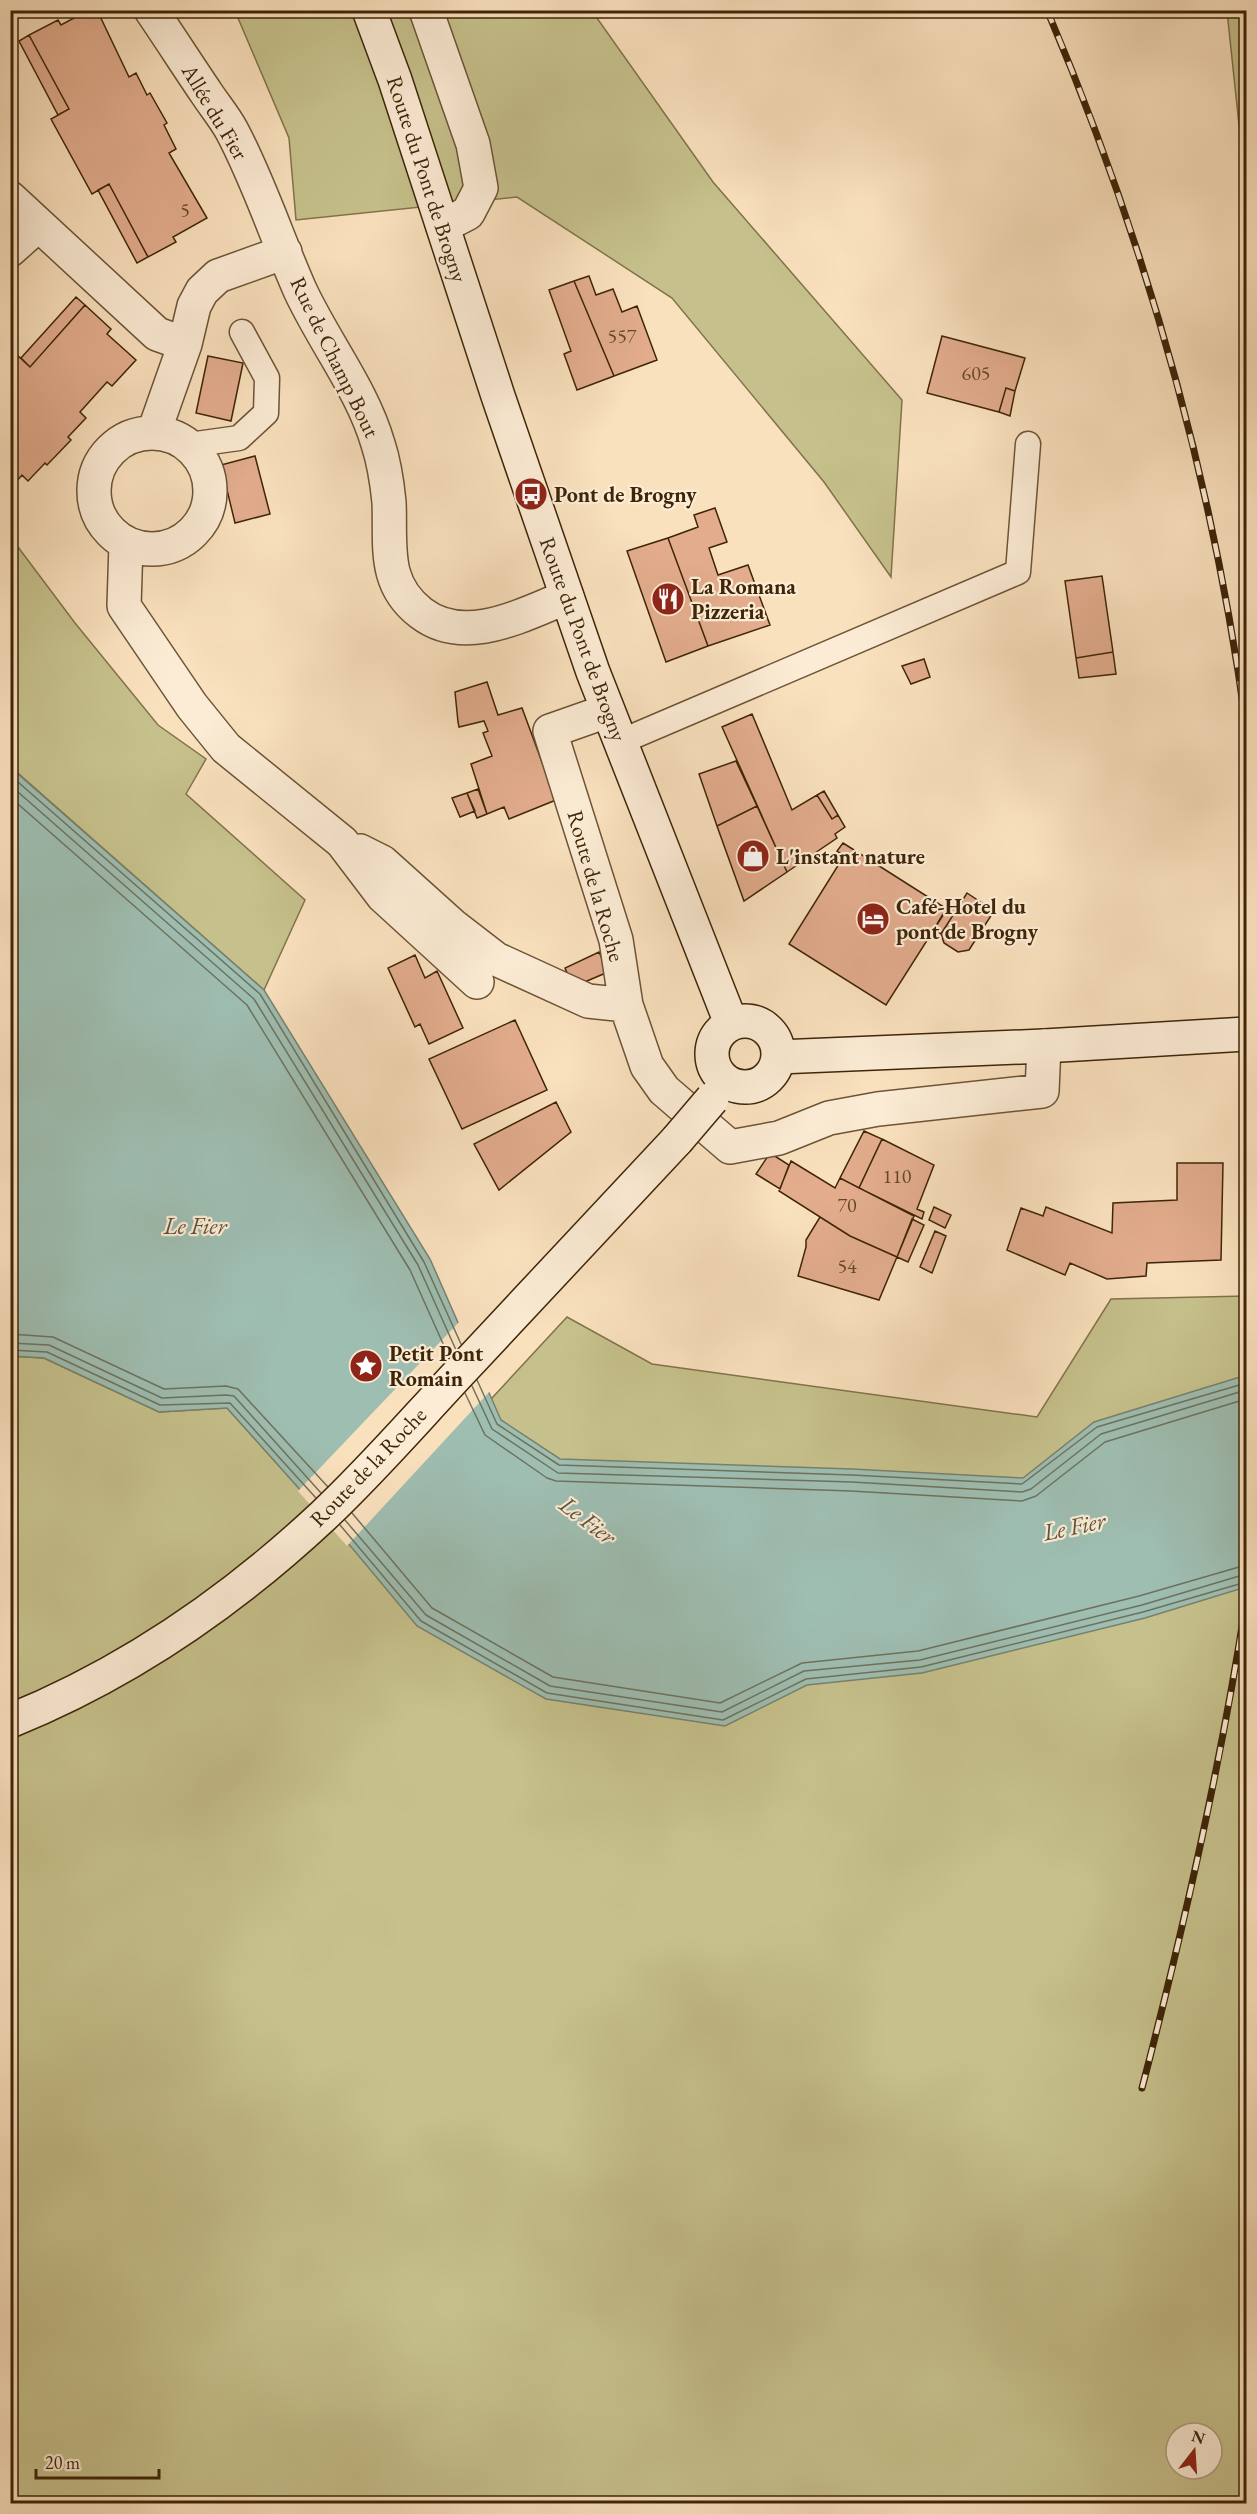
<svg xmlns="http://www.w3.org/2000/svg" width="1257" height="2514" viewBox="0 0 1257 2514" font-family="'EB Garamond',serif">
<style>
.green{fill:#c6c18c;stroke:#82734a;stroke-width:1.5;fill-rule:evenodd}
.water{fill:#9ebeb2;stroke:#78816e;stroke-width:1.5}
.pier{fill:#fae1be}
.lines{fill:none;stroke-linecap:round;stroke-linejoin:round}
.shore{stroke:#6e725d;stroke-width:1.5}
.building{fill:#e2ac8d;stroke:#3e2508;stroke-width:1.5}
.lane-casing{stroke:#6d5436;stroke-width:27}
.street-casing{stroke:#6d5436;stroke-width:36}
.secondary-casing{stroke:#3e2508;stroke-width:36}
.lane{stroke:#fcecd5;stroke-width:24}
.street{stroke:#fcecd5;stroke-width:33}
.secondary{stroke:#fcecd5;stroke-width:33}
.rail-casing{stroke:#3e2508;stroke-width:7}
.rail{stroke:#fcecd5;stroke-width:4.5;stroke-dasharray:14;stroke-linecap:butt}
.secondary-bridge-casing{stroke:#3e2508;stroke-width:36;stroke-linecap:butt}
.secondary-bridge{stroke:#fcecd5;stroke-width:33}
.labels{text-anchor:middle;dominant-baseline:central;stroke-width:4.5;stroke-linejoin:round;paint-order:stroke}
.number-label{font-size:20px;fill:#674729}
.street-label{font-size:22px;fill:#3e2508;stroke:#fcecd5}
.poi-label{font-size:22px;font-weight:bold;fill:#3e2508;stroke:#fcecd5;text-anchor:start}
.water-label{font-size:24px;font-style:italic;fill:#5b533b;stroke:#fcecd5}
</style>
<rect width="100%" height="100%" fill="#fae1be"/>
<filter id="stains"><feTurbulence type="fractalNoise" baseFrequency=".00333" numOctaves="4"/><feColorMatrix values="0 0 0 0 .2 0 0 0 0 .09 0 0 0 0 .02 0 0 0 .5 -.17"/></filter>
<radialGradient id="worn" r=".72"><stop offset=".6" stop-color="#630" stop-opacity="0"/><stop offset="1" stop-color="#630" stop-opacity=".3"/></radialGradient>
<path class="green" d="M235 11H592L713 182 902 400 891 577 824 482 672 298 517 197 296 220 289 138Z
M1227 11H1246V191Z
M18 547 75 623 158 725 206 759 186 794 305 900 264 990 11 767 10 549Z
M1246 1296V2503H11L10 1356 44 1358 159 1412 227 1408 353 1548 567 1317 652 1364 1037 1417 1111 1299ZM1176 2433H1212V2469H1176Z"/>
<path class="water" d="M10 767 264 990 430 1259 501 1420 560 1459 852 1469 1023 1478 1094 1422 1240 1377H1246V1587L1145 1618 922 1673 807 1685 725 1726 546 1699 417 1626 353 1549 227 1408 159 1412 44 1358 11 1356Z"/>
<path class="pier" d="M460 1321 491 1390 347 1546 298 1491Z"/>
<g class="lines">
<path class="shore" d="M10 775 260 994 424 1262 461 1344
M10 785 254 999 418 1265 456 1350
M10 797 247 1005 410 1270 449 1357
M10 1334 53 1337 164 1389 226 1386 238 1389 328 1487
M10 1343 49 1345 162 1398 226 1395 234 1396 321 1493
M10 1350 47 1352 160 1405 230 1403 316 1498
M477 1380 497 1424 559 1465 852 1475 1022 1484 1097 1427 1246 1383
M472 1386 492 1429 558 1473 852 1482 1022 1492 1031 1489 1101 1434 1246 1390
M465 1393 485 1435 547 1478 556 1481 851 1491 1022 1501 1036 1496 1105 1442 1246 1399
M352 1513 432 1608 553 1677 720 1703 802 1663 918 1651 1139 1596 1246 1565
M345 1520 426 1615 550 1686 722 1712 804 1671 920 1660 1142 1605 1246 1574
M340 1525 421 1621 547 1693 723 1720 806 1679 921 1667 1143 1612 1246 1582"/>
</g>
<path class="building" d="M89 10H97L129 77 136 73 147 95 150 93 167 123 164 125 176 149 169 153 207 218 173 237 176 242 148 257 109 184 92 194 51 119 69 109 29 35 58 20 61 25Z
M29 35 69 109 58 115 19 41Z
M109 184 148 257 137 263 98 190Z
M589 276 596 295 613 289 622 312 637 306 657 360 614 376 574 281Z
M574 281 614 376 577 390 564 354 571 351 549 290Z
M76 297 85 305 30 367 21 358Z
M85 305 111 329 107 334 136 360 112 386 107 382 80 412 86 418 68 437 71 440 47 465 45 463 28 481 22 475 10 489V358L15 353 30 367Z
M942 336 1025 358 1015 391 1006 388 999 412 927 393Z
M208 356 243 363 231 421 196 413Z
M1006 388 1015 391 1010 416 999 412Z
M255 456 270 514 235 523 221 465Z
M715 508 727 542 709 548 718 575 748 565 770 625 708 646 668 538 698 527 694 515Z
M668 538 708 646 666 662 627 551Z
M1102 576 1113 652 1076 658 1065 581Z
M1113 652 1116 674 1079 678 1076 658Z
M924 659 930 677 911 684 902 666Z
M487 682 498 715 522 708 556 800 509 819 504 807 487 814 471 764 492 756 483 733 488 731 484 721 459 727 458 722 455 692Z
M752 714 792 810 817 795 832 819 838 815 845 827 835 834 837 838 787 872 722 727Z
M736 761 757 806 717 826 699 774Z
M478 789 487 814 477 818 467 793Z
M824 791 838 815 832 819 817 795Z
M467 793 475 811 460 817 452 798Z
M757 806 787 872 744 901 717 826Z
M843 843 947 909 886 1005 789 944 844 856 837 851Z
M967 893 994 911 969 950 958 952 944 943 941 934Z
M949 904 957 909 941 934 934 929Z
M599 952 608 972 573 987 565 968Z
M415 955 425 978 437 971 463 1028 429 1044 420 1024 415 1027 388 968Z
M515 1020 547 1090 462 1129 429 1059Z
M556 1102 571 1132 499 1190 474 1144Z
M864 1131 882 1139 859 1188 840 1178Z
M882 1139 934 1165 917 1209 924 1212 922 1219 859 1188Z
M770 1153 789 1165 780 1189 756 1174Z
M791 1161 835 1188 840 1178 914 1216 897 1257 850 1236 779 1191Z
M1177 1163H1223L1221 1260 1147 1263 1146 1276 1107 1279 1070 1263 1065 1275 1007 1250 1021 1208 1043 1216 1046 1207 1112 1233 1113 1203 1177 1200Z
M934 1207 951 1215 945 1228 929 1220Z
M820 1217 850 1236 897 1257 879 1300 798 1276 806 1247V1240Z
M912 1219 924 1225 908 1262 897 1257Z
M935 1231 946 1236 932 1273 920 1267Z"/>
<g class="lines">
<defs>
<path id="lane" d="M189 445 239 438 266 413 267 378 242 332
M620 742 1018 572 1028 444"/>
<path id="street" d="M151 10C170 38 188 66 207 94 215 106 225 118 232 131 259 182 277 238 300 290 324 342 362 389 378 444 384 462 387 482 389 502 391 545 382 583 421 613 465 647 524 614 567 597
M426 10 473 144 481 188 468 213 443 226
M10 198 157 334 185 344
M10 250 38 225
M154 432 185 344 194 306 202 291 218 276 285 252
M94 491a58 58 0 1 1 116 0a58 58 0 1 1-116 0Z
M126 544 124 606 192 706 226 748 342 842 383 896 477 982
M607 711 550 731 616 940 626 1005 647 1066 664 1090 730 1147 779 1138 829 1118 878 1109 1042 1091 1044 1046
M360 851 382 862 452 925 496 959 588 1001 626 1005"/>
<path id="secondary" d="M369 10 395 80 498 396 593 672 731 1023
M712 1054a33 33 0 1 1 66 0a33 33 0 1 1-66 0Z
M778 1057 1044 1046 1246 1034
M10 1721C126 1674 232 1601 323 1516 371 1471 415 1420 460 1372 533 1294 605 1217 677 1140"/>
</defs>
<use href="#lane" class="lane-casing"/>
<use href="#street" class="street-casing"/>
<use href="#secondary" class="secondary-casing"/>
<use href="#lane" class="lane"/>
<use href="#street" class="street"/>
<use href="#secondary" class="secondary"/>
<defs>
<path id="rail" d="M1047 10C1144 238 1213 480 1246 726
M1142 2088C1184 1927 1221 1765 1246 1601"/>
</defs>
<use href="#rail" class="rail-casing"/>
<use href="#rail" class="rail"/>
<defs>
<path id="secondary-bridge" d="M677 1140 712 1099"/>
</defs>
<use href="#secondary-bridge" class="secondary-bridge-casing"/>
<use href="#secondary-bridge" class="secondary-bridge"/>
</g>
<defs>
<symbol id="bus-disc" viewBox="-11 -11 22 22"><circle r="9.5" fill="#8f2418" stroke="#fcecd5"/><path d="M-5-6H5V4H4V6H2V4H-2V6H-4V4H-5ZM-3.5-4V0h7V-4ZM-3.5 1.2v1.5H-2V1.2ZM2 1.2v1.5H3.5V1.2Z" fill="#fff"/></symbol>
<symbol id="restaurant-disc" viewBox="-11 -11 22 22"><circle r="9.5" fill="#8f2418" stroke="#fcecd5"/><path d="M-5-6h1v4h1v-4h1v4h1v-4h1v5L-1.5 .5V6h-2V.5L-5-1ZM5-6V6H3V1.5H1.5Q1.5-4 5-6Z" fill="#fff"/></symbol>
<symbol id="shop-disc" viewBox="-11 -11 22 22"><circle r="9.5" fill="#8f2418" stroke="#fcecd5"/><path d="M-5-2.5h2.3a2.7 3.5 0 0 1 5.4 0H5L5.5 6h-11ZM-1.5-2.5h3a1.5 2.3 0 0 0-3 0Z" fill="#fff"/></symbol>
<symbol id="hotel-disc" viewBox="-11 -11 22 22"><circle r="9.5" fill="#8f2418" stroke="#fcecd5"/><path d="M-6-4.5h1.5V1H6V5H4.5V3h-9V5H-6ZM-4 0a1.8 1.8 0 1 1 3.6 0ZM.5 0V-2.5h3Q6-2.5 6 0Z" fill="#fff"/></symbol>
<symbol id="sight-disc" viewBox="-11 -11 22 22"><circle r="9.5" fill="#8f2418" stroke="#fcecd5"/><path d="M0-6L1.8-2.2L6-1.7L2.9 1.2L3.7 5.4L0 3.3L-3.7 5.4L-2.9 1.2L-6-1.7L-1.8-2.2Z" fill="#fff"/></symbol>
</defs>
<g fill-rule="evenodd">
<use href="#bus-disc" x="512" y="475" width="38" height="38"/>
<use href="#restaurant-disc" x="649" y="580" width="38" height="38"/>
<use href="#shop-disc" x="734" y="837" width="38" height="38"/>
<use href="#hotel-disc" x="854" y="900" width="38" height="38"/>
<use href="#sight-disc" x="347" y="1347" width="38" height="38"/>
</g>
<g class="labels">
<g class="number-label">
<text x="185" y="210">5</text>
<text x="622" y="336">557</text>
<text x="976" y="373">605</text>
<text x="897" y="1176">110</text>
<text x="847" y="1205">70</text>
<text x="847" y="1266">54</text>
</g>
<g class="street-label">
<text transform="translate(215 112) rotate(59)">Allée du Fier</text>
<text transform="translate(427 179) rotate(72)">Route du Pont de Brogny</text>
<text transform="translate(335 357) rotate(64)">Rue de Champ Bout</text>
<text transform="translate(583 639) rotate(70)">Route du Pont de Brogny</text>
<text transform="translate(596 886) rotate(74)">Route de la Roche</text>
<text transform="translate(368 1467) rotate(-46)">Route de la Roche</text>
</g>
<g class="poi-label">
<text x="554" y="494">Pont de Brogny</text>
<text x="691" y="586">La Romana<tspan x="691" dy="25">Pizzeria</tspan></text>
<text x="776" y="856">L'instant nature</text>
<text x="896" y="906">Café-Hotel du<tspan x="896" dy="25">pont de Brogny</tspan></text>
<text x="389" y="1353">Petit Pont<tspan x="389" dy="25">Romain</tspan></text>
</g>
<g class="water-label">
<text x="195" y="1225">Le Fier</text>
<text transform="translate(588 1520) rotate(37)">Le Fier</text>
<text transform="translate(1074 1526) rotate(-12)">Le Fier</text>
</g>
</g>
<rect width="1257" height="2514" fill="none" stroke="#fae1be" stroke-width="36"/>
<rect x="12" y="12" width="1233" height="2490" fill="none" stroke="#3e2508" stroke-width="3"/>
<rect x="18" y="18" width="1221" height="2478" fill="none" stroke="#3e2508" stroke-width="1.5"/>
<g transform="translate(1194 2451) rotate(17)"><circle r="28" fill="#fcecd5" stroke="#b09c83" stroke-width="1.5"/>
<path d="M0-4.5L10 22L0 15L-10 22Z" fill="#8f2418"/>
<text y="-9" font-size="16" font-weight="bold" text-anchor="middle" fill="#3e2508">N</text>
</g>
<path d="M36 2469v9h123v-9" fill="none" stroke="#3e2508" stroke-width="3"/>
<text x="45" y="2469" font-size="18" fill="#3e2508" stroke="#fcecd5" stroke-width="4.5" paint-order="stroke">20 m</text>
<rect width="100%" height="100%" filter="url(#stains)"/>
<rect width="100%" height="100%" fill="url(#worn)"/>
</svg>
